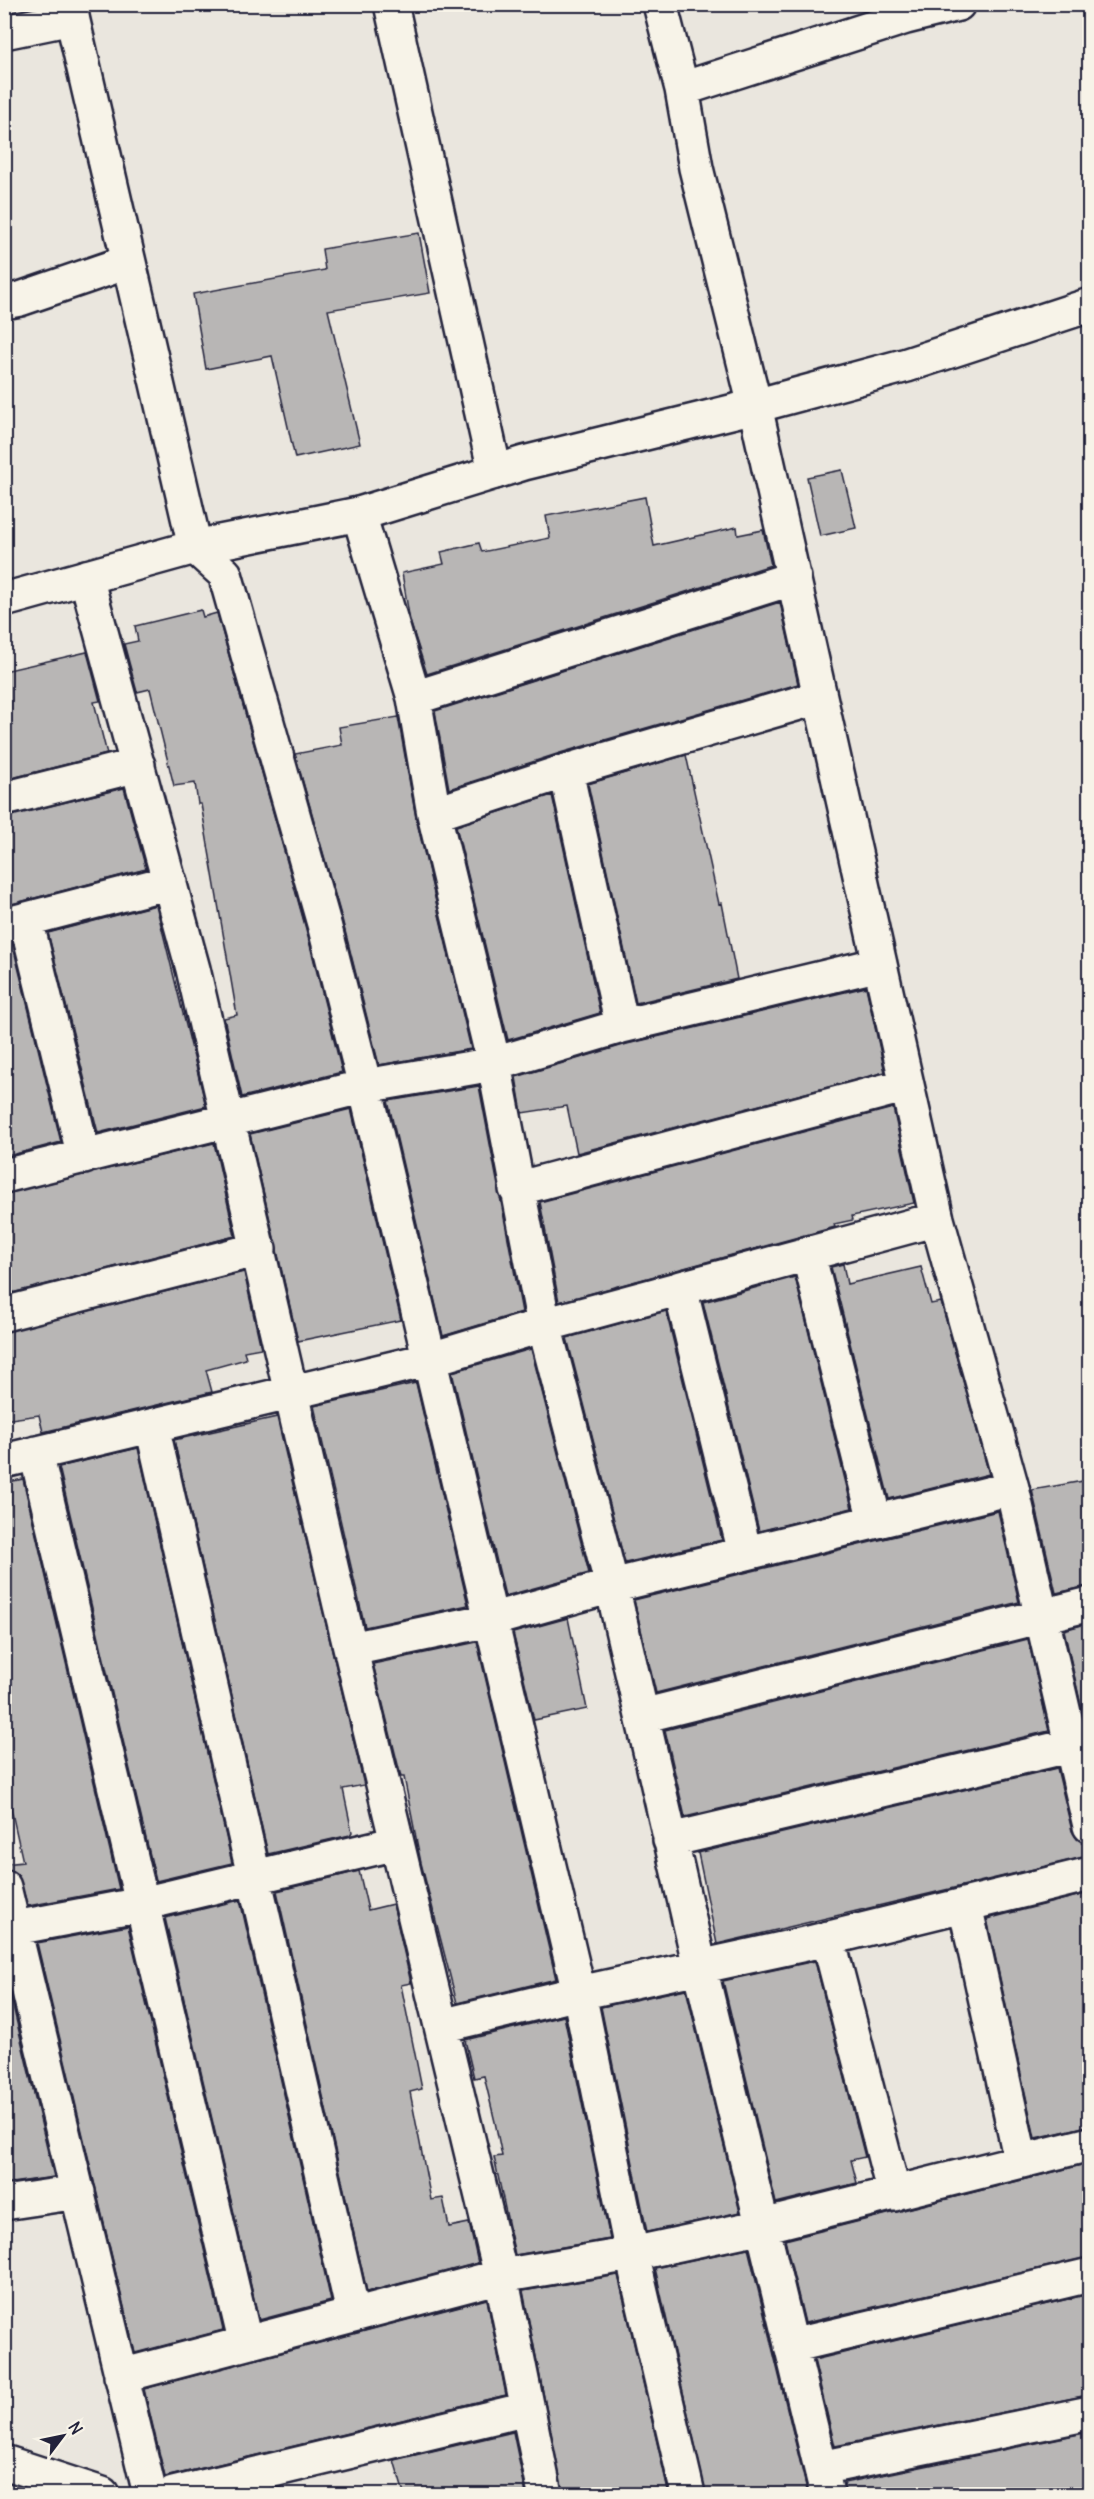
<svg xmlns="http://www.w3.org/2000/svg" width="1094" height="2499" viewBox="0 0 1094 2499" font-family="Delius,sans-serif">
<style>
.building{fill:#b8b6b5;stroke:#22223b;stroke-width:1.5}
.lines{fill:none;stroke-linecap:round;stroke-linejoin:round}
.street-casing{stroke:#22223b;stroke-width:38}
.secondary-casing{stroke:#22223b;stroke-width:38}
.street{stroke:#f7f3e8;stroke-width:33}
.secondary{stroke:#f7f3e8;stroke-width:33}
</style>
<rect width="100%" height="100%" fill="#eae6de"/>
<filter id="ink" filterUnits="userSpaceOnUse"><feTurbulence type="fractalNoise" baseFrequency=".0167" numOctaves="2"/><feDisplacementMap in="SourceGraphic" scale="12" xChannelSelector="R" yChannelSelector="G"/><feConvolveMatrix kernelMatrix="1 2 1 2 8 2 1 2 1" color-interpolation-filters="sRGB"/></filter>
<g filter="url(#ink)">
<path class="building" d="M419 233 430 293 328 310 360 444 295 458 272 356 206 369 193 294 325 270 322 249Z
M842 470 856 528 820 536 807 477Z
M645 497 654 546 737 527 738 535 763 530 771 565 427 674 410 621 402 573 444 564 441 552 479 543 482 552 550 538 546 516Z
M780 602 798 684 560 753 449 789 435 711Z
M201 610 203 617 217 613 306 929 342 1072 242 1097 224 1018 237 1015 201 804H198L195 783 174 786 150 689 137 692 124 644 138 641 135 626Z
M87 652 100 701 94 702 107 754 4 780V671Z
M398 717 416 818 471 1049 379 1065 342 919 295 754 342 745 339 727Z
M686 755 719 904 722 903 737 979 636 1003 588 784Z
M124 788 146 869 4 906V817Z
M552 795 600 1013 508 1040 456 826Z
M156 905 206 1106 98 1133 48 933Z
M12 942 61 1142 4 1157V943Z
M866 987 885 1072 577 1153 567 1106 522 1113 516 1077 627 1044Z
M479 1086 522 1312 443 1336 388 1101Z
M893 1108 914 1203 852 1216 853 1220 834 1224 835 1227 559 1302 540 1202Z
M351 1109 401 1320 298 1341 250 1134Z
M214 1143 235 1236 4 1295V1194Z
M843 1264 847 1284 921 1267 931 1304 941 1302 989 1474 889 1499 831 1267Z
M244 1272 261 1348 244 1351 246 1359 206 1370 212 1392 43 1432 39 1415 4 1420V1332Z
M795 1277 852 1508 759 1531 703 1302Z
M666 1311 722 1540 625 1563 567 1338Z
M531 1349 589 1573 505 1596 452 1372Z
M416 1383 468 1605 365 1627 314 1406Z
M277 1417 364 1785 343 1789 352 1832 350 1835 268 1854 174 1440Z
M138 1448 232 1863 156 1881 59 1467Z
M23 1479 119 1889 28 1906 18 1875 4 1869V1864L23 1862 4 1777V1483Z
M1089 1480V1586L1056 1593 1032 1490Z
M998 1511 1019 1602 656 1693 634 1600Z
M568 1618 587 1709 534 1720 513 1633Z
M1089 1623V1723H1085L1064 1630Z
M1028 1639 1049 1731 685 1817 665 1730Z
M477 1642 556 1979 457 2003 421 1863 404 1777H401L373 1664Z
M1057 1768 1072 1831 1077 1839 1089 1844V1856L717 1944 698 1853Z
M359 1871 368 1910 393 1904 411 1983 401 1985 422 2089 410 2092 431 2200 443 2198 449 2227 469 2223 478 2263 367 2292 277 1891Z
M1089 1893V2126L1035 2138 987 1919Z
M240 1900 331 2301 259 2320 165 1918Z
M128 1926 223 2330 135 2353 37 1943Z
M815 1961 865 2157 851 2160 857 2183 776 2203 723 1981Z
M4 1969 54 2177 4 2184Z
M686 1989 740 2212 647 2232 601 2007Z
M564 2016 610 2239 515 2255 494 2157 502 2156 495 2122 484 2076 474 2078 465 2040Z
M1089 2163V2257L805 2323 785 2240Z
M748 2248 773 2351 808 2494H706L655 2268Z
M618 2275 669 2494H563L523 2291Z
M1089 2294V2395L835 2446 814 2360Z
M487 2299 506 2395 165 2477 144 2389Z
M513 2432 526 2494H404L394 2460Z
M1089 2432V2494H995L994 2489 972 2494H845L844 2483Z"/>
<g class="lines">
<defs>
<path id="street" d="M391 4 495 472
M660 4 682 89 696 168 755 406 937 1219 1012 1488 1090 1826
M4 32 72 18
M682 89 906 17 958 4
M4 302 20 299 128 262
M359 514 414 698 434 814 494 1064 544 1325 612 1586 1012 1488
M195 547 225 574 324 924 365 1086 579 1993 632 2254 688 2494
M86 577 193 969 340 1605 501 2276 545 2494
M414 698 794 578
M566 771 622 1026
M4 799 138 765
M434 814 566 771 820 697
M26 920 84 1157
M4 925 170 882
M4 1176 365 1086 494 1064 622 1026 880 964
M516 1189 907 1085
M808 1253 875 1521
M680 1288 745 1553
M4 1314 259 1249
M152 1426 353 2313
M36 1453 245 2341
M4 1461 431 1359 544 1325 937 1219
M351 1649 490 1620 612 1586 700 1967 827 2494
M642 1716 1090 1604
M670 1840 1090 1741
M4 1887 150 2494
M965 1905 1021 2161
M4 1930 142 1904 397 1843
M828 1938 894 2194
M441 2026 579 1993 805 1944 1090 1874
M4 2203 78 2192
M791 2346 1090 2275
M121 2376 501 2276 632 2254 763 2226 1090 2144
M4 2462 102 2494
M821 2468 1090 2413
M173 2494 527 2409"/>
<path id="secondary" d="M69 4 195 547
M4 600 195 547 359 514 524 463 755 406 907 365 1090 305"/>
</defs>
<use href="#street" class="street-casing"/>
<use href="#secondary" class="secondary-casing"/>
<use href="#street" class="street"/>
<use href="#secondary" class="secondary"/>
</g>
</g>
<rect width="1094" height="2499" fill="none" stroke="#f7f3e8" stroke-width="24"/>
<rect x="12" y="12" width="1070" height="2475" fill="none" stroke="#22223b" stroke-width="2" filter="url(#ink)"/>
<g transform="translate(63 2436) rotate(58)" stroke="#f7f3e8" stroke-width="4.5" paint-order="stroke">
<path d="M0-4.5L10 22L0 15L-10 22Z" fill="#22223b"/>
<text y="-9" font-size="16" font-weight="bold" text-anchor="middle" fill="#22223b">N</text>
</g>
</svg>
